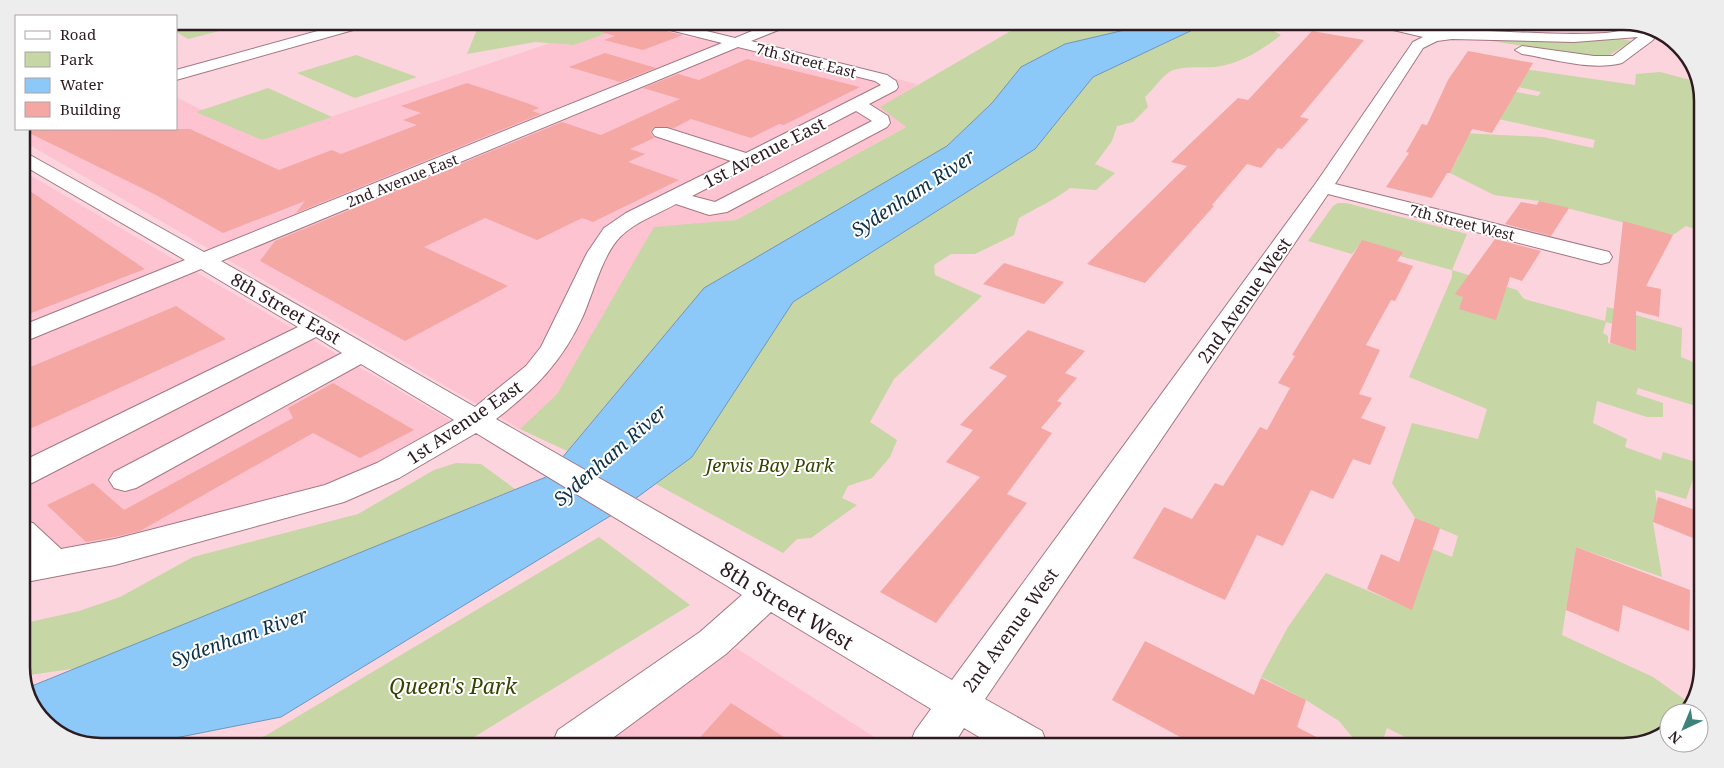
<svg xmlns="http://www.w3.org/2000/svg" width="1724" height="768" viewBox="0 0 1724 768" font-family="'Noto Serif',serif">
<style>
.built{fill:#fdc3d1}
.green{fill:#c6d6a4;fill-rule:evenodd}
.water{fill:#8cc9f9;stroke:#7095b8}
.building{fill:#f4a7a3}
.lines{fill:none;stroke-linecap:round;stroke-linejoin:round}
.minor-casing{stroke:#a47782;stroke-width:2}
.major-casing{stroke:#a47782;stroke-width:2}
.minor{fill:#fff;fill-rule:evenodd}
.major{fill:#fff;fill-rule:evenodd}
.labels{text-anchor:middle;dominant-baseline:central;stroke-width:4;stroke-linejoin:round;paint-order:stroke}
.far-street-label{font-size:15px;fill:#2d1b20;stroke:#fff}
.street-label{font-size:18px;fill:#2d1b20;stroke:#fff}
.park-label{font-size:18px;font-style:italic;fill:#344300;stroke:#fff}
.water-label{font-size:19px;font-style:italic;fill:#0d3047;stroke:#fff}
.near-street-label{font-size:21px;fill:#2d1b20;stroke:#fff}
.near-park-label{font-size:21px;font-style:italic;fill:#344300;stroke:#fff}
.rim{fill:none;stroke:#2d1b20;stroke-width:2.5}
</style>
<rect width="100%" height="100%" fill="#fcd4dd"/>
<path class="built" d="M616 30 736 42 918 84 904 94 907 126 736 220 654 228 557 394 520 429 21 140V129H176V97L262 140 550 43 574 45Z
M21 170 455 423 362 474 139 537 21 561Z
M736 648 885 744 605 743Z"/>
<path class="green" d="M176 22H255L188 39 176 32Z
M477 23H602L616 30 574 45 535 42 467 54 476 32Z
M1021 25H1146L1065 44 1021 67 992 103 947 146 704 288 567 451 520 429 557 394 654 227 736 220 906 127 880 107Z
M1201 26H1271L1270 29 1281 35C1260 51 1242 63 1215 67 1201 68 1187 66 1173 70 1163 74 1153 90 1145 97L1148 107 1133 122 1117 126 1112 141 1095 164 1115 173 1096 190 1070 188C1052 202 1037 207 1019 218L1014 235 975 254H951L934 265 935 275 982 296 894 379 870 422 897 440 890 457 872 478 848 486 842 498 857 505 811 538 797 539 783 553 656 484 692 457 793 302 1035 149 1093 77Z
M1429 27H1611L1565 30Z
M1477 39H1622L1632 41 1608 56 1600 57Z
M356 55 417 77 355 98 297 73Z
M1511 67 1635 85 1636 74 1660 72 1698 82 1703 96 1701 280 1698 279 1700 231 1686 226 1673 235 1539 201 1494 195 1450 173 1459 156 1463 133 1543 137 1593 148 1595 140 1498 119 1511 91 1538 96 1541 92 1514 86Z
M268 88 332 117 262 140 196 112Z
M1338 203H1346L1467 234 1452 270 1517 290 1524 299 1605 321 1607 307 1682 328 1681 357 1700 365 1699 407 1638 388 1636 394 1663 403V417H1647L1597 401 1593 423 1627 439 1625 447 1661 460 1663 452 1699 463 1686 499 1655 490 1657 504 1653 522 1662 577 1576 547 1562 635 1653 677 1691 704 1684 713H1669L1667 733 1623 747 1423 746 1387 728 1381 746H1369L1353 738 1339 721 1306 700 1261 677 1288 627 1326 573 1411 609 1430 548 1452 557 1458 536 1415 518 1392 483 1412 423 1478 439 1487 409 1409 377 1452 277V270L1400 256 1402 252 1362 241 1352 254 1308 241 1333 206ZM1606 322 1625 327 1622 338 1636 344V350L1608 343V336L1603 333Z
M456 463 481 464 515 489 78 668 23 676 21 624 79 611 120 597 193 557 358 514 434 470Z
M599 537 690 605 466 742 247 741 265 736Z"/>
<path class="water" d="M1146 25 1201 26 1093 77 1035 149 793 302 692 457 620 510 281 717 160 741H70L38 715 27 688 546 477 704 288 947 146 992 103 1021 67 1065 44Z"/>
<path class="building" d="M593 23H650L654 28 683 35 643 50 604 40 615 36 592 29Z
M1312 31 1364 40 1300 117 1309 119 1282 149 1278 148 1261 168 1247 164 1212 205 1214 206 1145 283 1087 264 1187 166 1171 162 1238 98 1248 100Z
M1468 51 1533 63 1492 133 1472 129 1450 173H1447L1432 198 1386 187 1409 153 1406 152 1422 124 1427 125 1448 80Z
M605 53 656 68 620 82 569 67Z
M747 59 860 87 784 125 779 124 751 138 691 119 674 128 654 127 650 132 654 138 630 149 645 154 628 162 679 180 593 222 582 218 537 240 485 218 424 247 508 286 405 341 260 261 275 241 562 122 601 135 680 99 643 88 678 74 699 80Z
M467 83 527 103 539 108 532 111 541 114 296 213 305 201 223 233 154 194 21 129H190L279 170 332 150 341 154 417 125 403 120 421 113 401 106Z
M21 185 145 269 21 317Z
M1539 201 1569 208 1551 236 1505 224 1521 202 1537 205Z
M1623 221 1673 235 1646 286 1661 289 1659 317 1636 311V351L1610 343Z
M1495 239 1541 251 1522 281 1510 277 1496 320 1459 309 1463 297 1455 294Z
M1362 240 1403 252 1397 261 1413 266 1395 301 1391 300 1366 345 1380 350 1359 394 1372 398 1361 418 1386 427 1370 465 1353 459 1333 499 1311 490 1283 546 1257 535 1225 600 1133 558 1164 507 1192 519 1215 483 1223 486 1260 427 1267 430 1290 388 1278 383 1295 356 1292 355Z
M1004 263 1064 282 1044 304 983 284Z
M176 306 226 339 21 433V371Z
M1028 330 1085 351 1065 373 1077 378 1057 401 1062 403 1041 428 1052 433 1007 494 1027 503 936 623 880 592 980 477 946 462 973 430 960 425 1007 376 989 368Z
M333 383 414 430 360 458 313 433 140 531 115 537 86 542 47 505 93 483 124 510 293 418 288 408Z
M1658 497 1698 511V540L1653 522Z
M1415 518 1440 528 1412 610 1367 589 1381 554 1399 562Z
M1576 547 1690 590 1689 631 1623 605 1619 632 1566 610Z
M1145 641 1254 695 1261 678 1306 700 1297 727 1334 746 1195 745 1112 700Z
M731 703 793 743H695Z"/>
<g class="lines">
<defs>
<path id="minor" d="M652 23 678 24 735 38 769 24H788L786 27 751 41 887 75 896 81 898 87 896 90 869 104 888 116 890 123 887 127 727 212 709 215 676 204C658 214 635 222 620 237 603 254 593 293 583 316 562 362 535 389 496 419L952 680 1316 183 1413 42 1423 37 1389 29 1387 26C1413 26 1437 31 1462 30 1510 31 1558 36 1606 33 1621 32 1647 22 1659 31L1653 40 1622 63C1591 71 1553 59 1522 54L1515 50 1522 46 1594 56H1613L1638 37 1574 42 1452 39 1437 41 1423 48 1335 184 1609 252 1612 257 1609 262 1601 264 1328 194 985 699 1042 731 1047 744H991L964 728 954 744H910L915 731 931 709 771 612 726 654 606 743 553 742 558 730 700 632 742 595 476 433 399 478 344 502 115 565 21 583V557L25 556 21 552V520L33 523 61 549 115 539 325 485 377 463 454 420 361 364 136 488 125 491 114 488 109 480 114 472 342 353 316 337 32 483 21 486V462L298 327 201 269 21 343V326L185 260 21 164V150L204 252 722 43 654 26ZM738 47 875 81 881 85 746 153 667 128H655L652 132 655 136 731 161 626 213 604 228 587 253 541 347 526 366 475 407 221 261ZM856 111 872 121 715 202 692 196Z"/>
<path id="major" d="M350 22H373L371 25 176 80V70Z"/>
</defs>
<use href="#minor" class="minor-casing"/>
<use href="#major" class="major-casing"/>
<use href="#minor" class="minor"/>
<use href="#major" class="major"/>
</g>
<g class="labels">
<g class="far-street-label">
<text transform="translate(806 60) rotate(14)">7th Street East</text>
<text transform="translate(402 180) rotate(-22)">2nd Avenue East</text>
<text transform="translate(1462 222) rotate(14)">7th Street West</text>
</g>
<g class="street-label">
<text transform="translate(764 152) rotate(-27)">1st Avenue East</text>
<text transform="translate(1244 300) rotate(-55)">2nd Avenue West</text>
<text transform="translate(286 308) rotate(30)">8th Street East</text>
<text transform="translate(464 422) rotate(-34)">1st Avenue East</text>
<text transform="translate(1010 630) rotate(-54)">2nd Avenue West</text>
</g>
<g class="park-label">
<text x="770" y="465">Jervis Bay Park</text>
</g>
<g class="water-label">
<text transform="translate(913 193) rotate(-33)">Sydenham River</text>
<text transform="translate(610 455) rotate(-41)">Sydenham River</text>
<text transform="translate(239 637) rotate(-19)">Sydenham River</text>
</g>
<g class="near-street-label">
<text transform="translate(787 605) rotate(31)">8th Street West</text>
</g>
<g class="near-park-label">
<text x="453" y="686">Queen's Park</text>
</g>
</g>
<path d="M0 0H1724V768H0ZM101 30H1623A71 71 0 0 1 1694 101V667A71 71 0 0 1 1623 738H101A71 71 0 0 1 30 667V101A71 71 0 0 1 101 30Z" fill="#eeeded" fill-rule="evenodd"/>
<path class="rim" d="M101 30H1623A71 71 0 0 1 1694 101V667A71 71 0 0 1 1623 738H101A71 71 0 0 1 30 667V101A71 71 0 0 1 101 30Z"/>
<rect x="15" y="15" width="162" height="115" fill="#ffffff" stroke="#aba4a6"/>
<rect x="25" y="31" width="25" height="8" fill="#ffffff" stroke="#aba4a6"/>
<text x="60" y="40" font-size="15" fill="#2d1b20">Road</text>
<rect x="25" y="52" width="25" height="15" fill="#c6d6a4" stroke="#aba4a6"/>
<text x="60" y="65" font-size="15" fill="#2d1b20">Park</text>
<rect x="25" y="78" width="25" height="15" fill="#8cc9f9" stroke="#aba4a6"/>
<text x="60" y="90" font-size="15" fill="#2d1b20">Water</text>
<rect x="25" y="102" width="25" height="15" fill="#f4a7a3" stroke="#aba4a6"/>
<text x="60" y="115" font-size="15" fill="#2d1b20">Building</text>
<g transform="translate(1684 728) rotate(224)"><circle r="24" fill="#ffffff" stroke="#aba4a6"/>
<path d="M0-4L9 19L0 12L-9 19Z" fill="#3e8379"/>
<text y="-8" font-size="14" font-weight="bold" text-anchor="middle" fill="#2d1b20">N</text>
</g>
</svg>
